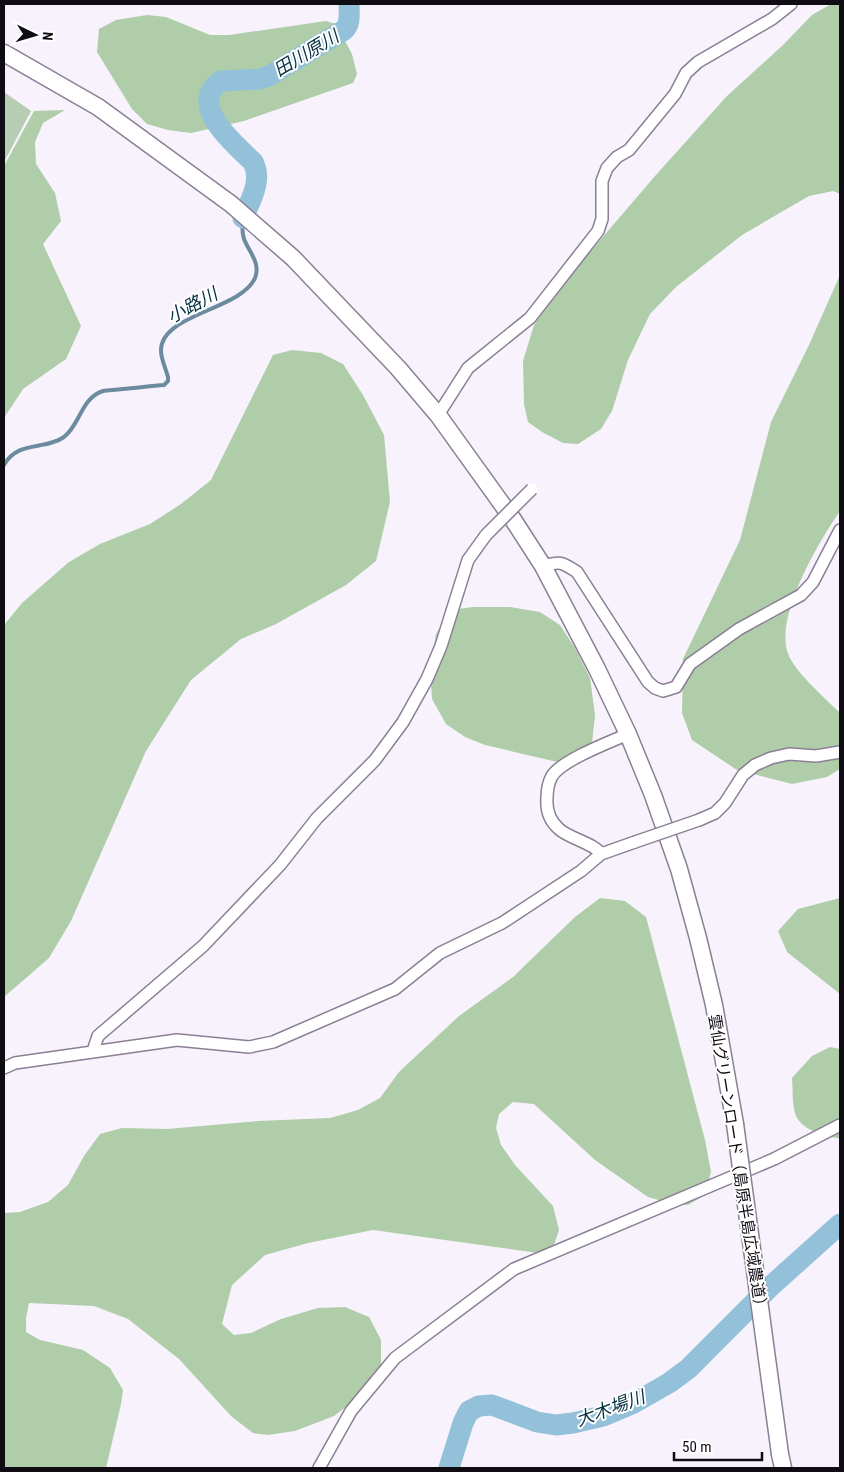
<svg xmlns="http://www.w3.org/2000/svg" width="844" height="1472" viewBox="0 0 844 1472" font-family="'Roboto Condensed','Noto Sans JP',sans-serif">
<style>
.green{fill:#b7cdb3}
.forest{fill:#afcda8}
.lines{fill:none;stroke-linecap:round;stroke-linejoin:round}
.stream{stroke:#6c8b9e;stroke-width:4}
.river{stroke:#93c1d9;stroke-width:21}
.street-casing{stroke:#8b7f95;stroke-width:14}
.secondary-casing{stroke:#8b7f95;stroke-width:19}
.street{stroke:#fff;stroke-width:11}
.secondary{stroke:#fff;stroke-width:16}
.street-bridge-casing{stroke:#8b7f95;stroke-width:14;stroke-linecap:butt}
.secondary-bridge-casing{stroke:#8b7f95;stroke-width:19;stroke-linecap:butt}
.street-bridge{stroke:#fff;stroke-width:11}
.secondary-bridge{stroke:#fff;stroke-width:16}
.labels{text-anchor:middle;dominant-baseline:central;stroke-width:4;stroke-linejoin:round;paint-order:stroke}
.street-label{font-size:16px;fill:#100c14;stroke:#fff}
.water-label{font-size:18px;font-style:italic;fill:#063041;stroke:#fff}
</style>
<rect width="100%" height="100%" fill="#f7f2fc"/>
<path class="green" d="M4 92 31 111 4 162Z"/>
<path class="forest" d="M831 4H840V194L833 191 809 196 742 235 676 287 650 314 628 360 612 411 601 429 578 444 563 443 542 432 528 422 524 404 523 361 534 325 554 294 655 176 727 96 783 45 812 15Z
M147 15 166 17 210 35H229L326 21 336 24 352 54 357 74 353 83 244 121 191 133 168 130 147 124 132 109 97 52 99 29 116 20Z
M65 110 43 123 35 142 36 164 55 193 61 221 43 244 81 326 66 359 23 389 4 418V166L34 111Z
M840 275V511C819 541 772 620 789 656 797 674 826 699 840 713V769L827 777 792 784 737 770 692 740 682 713 683 659 740 540 771 422 809 345Z
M292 350 321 353 343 364 363 395 384 435 390 502 376 561 346 585 276 624 241 639 191 680 146 751 71 921 49 958 4 997V625L22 603 69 562 100 544 150 524 181 504 211 480 273 355Z
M473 607H510L540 612 560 625 575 648 590 678 595 715 592 743 579 761 566 764 485 745 465 737 446 724 432 699 430 668 436 634 451 610Z
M600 898 625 901 646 917 705 1140 711 1172 707 1186 700 1198 688 1205 672 1204 648 1197 595 1160 534 1104 513 1102 499 1114 496 1128 501 1145 515 1165 553 1206 559 1230 553 1248 538 1253 373 1230 308 1243 265 1255 232 1285 222 1324 234 1335 251 1333 281 1319 318 1308 345 1307 369 1317 381 1340V1369L368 1390 334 1416 295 1431 268 1435 253 1433 232 1417 179 1359 128 1319 94 1306 29 1303 26 1318V1332L40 1340 83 1350 110 1368 123 1390 121 1404 106 1468H4V1213L20 1212 48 1202 68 1185 84 1156 100 1134 122 1128 167 1129 258 1121 330 1118 358 1110 380 1098 399 1072 459 1016 513 977 575 917Z
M840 898V994L787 952 778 931 798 909Z
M830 1047 840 1049V1138C826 1138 799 1129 795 1113 792 1102 793 1089 792 1078L812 1056Z"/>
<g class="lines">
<path class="stream" d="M4 465C18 440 44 451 64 437 80 425 81 398 103 391 108 390 116 390 122 389 136 388 150 386 164 385L168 381V377C166 369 161 359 161 351 160 314 241 310 255 278 261 263 249 252 244 239 242 232 242 226 243 220"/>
<path class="river" d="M243 218C250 201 263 181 253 162 235 144 186 105 221 81L259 79 269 76 344 30C351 24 349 13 349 4
M449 1468 463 1423 469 1411 479 1406 492 1405 537 1422 556 1425 573 1423 603 1416 634 1403 669 1383 688 1369 771 1286 840 1224"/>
<defs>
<path id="street" d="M438 415 468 368 530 318 598 231 602 219V181L607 168 617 157 629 150 675 94 686 73 698 62 772 19 791 4
M543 566C560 561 562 562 577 572L648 682 655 688 663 691 676 687 690 664 739 629 801 595 813 582 840 530
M699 820 715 813 725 803 743 775 755 765 771 758 789 754 816 756 840 752
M601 854C594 843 570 839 559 829 550 821 546 810 547 798 547 791 548 783 552 776 562 760 610 742 628 734
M93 1051 98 1036 203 946 280 865 317 818 375 760 403 722 427 679 441 646 468 560 486 535
M4 1068 15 1063 177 1040 249 1047 273 1042 395 989 440 953 502 923 581 871 601 854 635 842
M319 1468 351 1411 395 1358 514 1269 774 1159 840 1125"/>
<path id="secondary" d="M4 53 98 107 231 204 293 258 398 368 438 415 512 518 543 566 597 669 628 734 653 795 679 869 698 938 714 1005 735 1124
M780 1454 783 1468"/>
</defs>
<use href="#street" class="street-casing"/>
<use href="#secondary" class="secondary-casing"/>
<use href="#street" class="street"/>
<use href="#secondary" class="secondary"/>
<defs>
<path id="street-bridge" d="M486 535 532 489
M635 842 699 820"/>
<path id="secondary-bridge" d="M735 1124 780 1454"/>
</defs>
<use href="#street-bridge" class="street-bridge-casing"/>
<use href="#secondary-bridge" class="secondary-bridge-casing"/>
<use href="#street-bridge" class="street-bridge"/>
<use href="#secondary-bridge" class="secondary-bridge"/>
</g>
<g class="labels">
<g class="street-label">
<text transform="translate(738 1164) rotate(81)">雲仙グリーンロード（島原半島広域農道）</text>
</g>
<g class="water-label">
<text transform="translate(306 53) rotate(-31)">田川原川</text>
<text transform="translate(192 305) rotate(-28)">小路川</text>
<text transform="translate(610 1408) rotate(-20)">大木場川</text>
</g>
</g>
<rect width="844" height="1472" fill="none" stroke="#100c14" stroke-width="10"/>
<g transform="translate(35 35) rotate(95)" stroke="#ffffff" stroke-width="4" paint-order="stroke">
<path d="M0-4L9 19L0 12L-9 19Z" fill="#100c14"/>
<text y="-8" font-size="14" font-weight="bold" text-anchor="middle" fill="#100c14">N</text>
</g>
<path d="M674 1452v8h88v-8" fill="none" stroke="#100c14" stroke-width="2.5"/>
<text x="682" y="1452" font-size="15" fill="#100c14" stroke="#ffffff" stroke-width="4" paint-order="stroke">50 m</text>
</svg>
